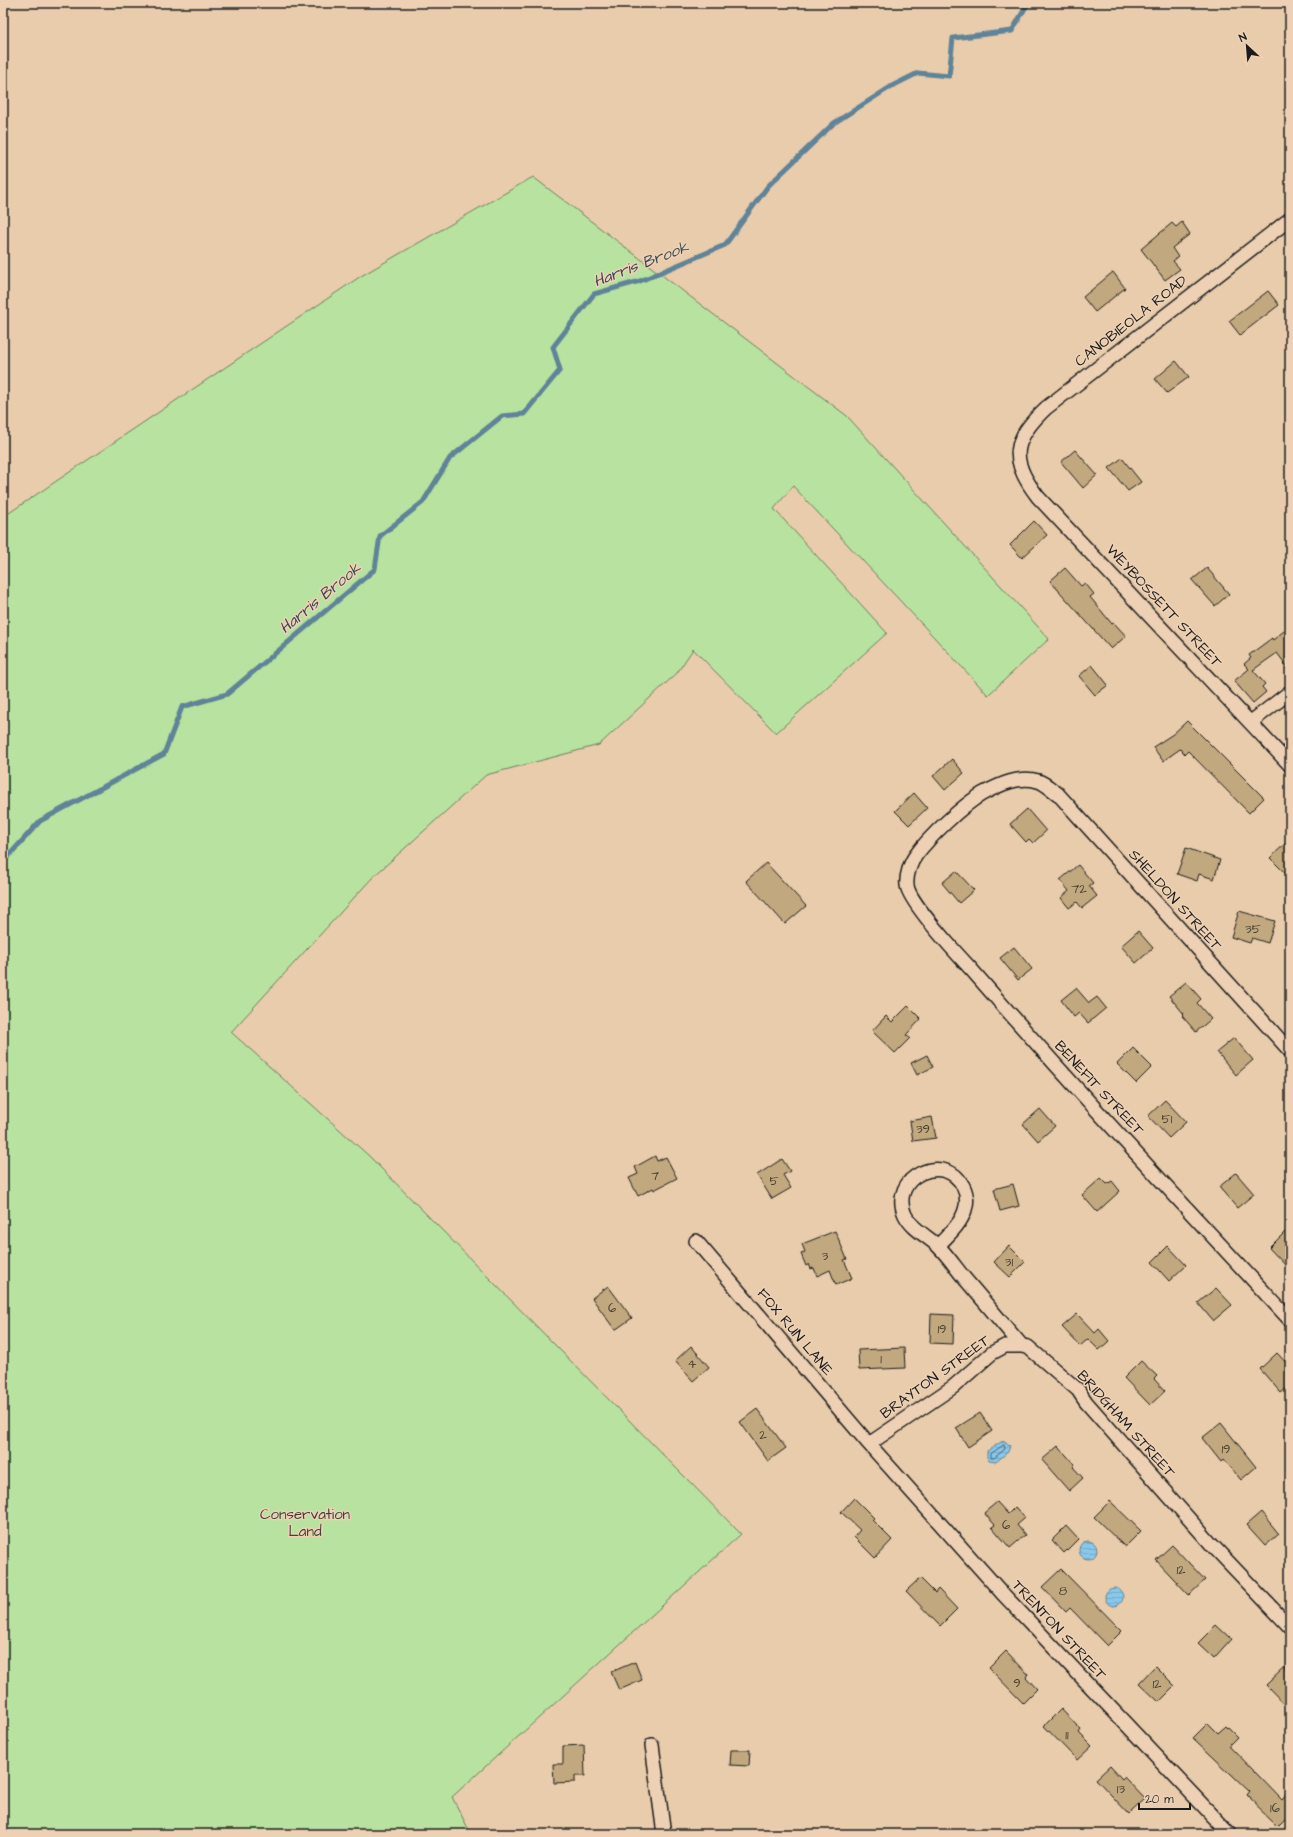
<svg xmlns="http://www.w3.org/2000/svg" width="1293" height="1837" viewBox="0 0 1293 1837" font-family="'Architects Daughter',sans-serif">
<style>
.park{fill:#b8e29f;stroke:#6a7f5e}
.water{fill:url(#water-rules);stroke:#5e8398}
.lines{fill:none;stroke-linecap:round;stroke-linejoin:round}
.shore{stroke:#48616e;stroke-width:1}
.stream{stroke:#5e8398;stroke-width:5}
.building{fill:#c2a87e;stroke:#1c1c1c}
.street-casing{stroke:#1c1c1c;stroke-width:16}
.street{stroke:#eed1b5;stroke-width:13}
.labels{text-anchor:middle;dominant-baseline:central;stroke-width:3;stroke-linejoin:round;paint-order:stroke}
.number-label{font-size:13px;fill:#463f34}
.street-label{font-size:15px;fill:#1c1c1c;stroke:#eed1b5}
.park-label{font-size:15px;fill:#3b4436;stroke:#eed1b5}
.water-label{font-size:16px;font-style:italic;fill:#384750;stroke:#eed1b5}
</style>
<defs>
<pattern id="water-rules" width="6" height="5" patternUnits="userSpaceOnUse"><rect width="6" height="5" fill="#8ac8ea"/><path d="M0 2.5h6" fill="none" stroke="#76abc8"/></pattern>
</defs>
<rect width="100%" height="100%" fill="#e9ccac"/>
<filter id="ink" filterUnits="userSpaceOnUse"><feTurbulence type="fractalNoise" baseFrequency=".025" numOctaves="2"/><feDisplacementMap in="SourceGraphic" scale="8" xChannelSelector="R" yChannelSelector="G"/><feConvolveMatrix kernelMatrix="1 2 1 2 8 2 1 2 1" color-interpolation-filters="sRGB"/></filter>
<g filter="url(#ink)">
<path class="park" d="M533 177 847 416 1049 639 988 695 793 486 774 509 887 633 776 733 693 649 677 673 599 745 486 775 373 877 231 1032 369 1156 741 1534 452 1797 471 1834H3V517L361 276Z"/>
<path class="water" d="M1005 1441 1010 1446 1008 1452 996 1462 989 1461 987 1458V1451L1001 1442Z
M1079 1550a9 9 0 1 1 18 0a9 9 0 1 1-18 0Z
M1105 1597a9 9 0 1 1 18 0a9 9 0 1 1-18 0Z"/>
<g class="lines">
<path class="shore" d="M1004 1445 1005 1449 994 1458H991V1454Z"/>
<path class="stream" d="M3 862 40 821 164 754 182 707 227 694 375 569 380 536 423 502 450 458 502 416 524 414 560 370 553 347 594 294 640 281 725 245 768 186 834 123 892 86 918 73 949 76 953 38 1012 31 1028 3"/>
</g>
<path class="building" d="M1182 222 1190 234 1172 248 1178 257 1173 261 1180 269 1165 280 1141 249 1172 223 1176 227Z
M1113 272 1125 288 1095 312 1083 297Z
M1268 291 1279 305 1240 335 1229 321Z
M1176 361 1189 377 1167 393 1155 379Z
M1075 450 1097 475 1083 488 1061 462Z
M1122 458 1141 482 1128 491 1109 468Z
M1034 521 1047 535 1022 558 1010 545Z
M1065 568 1081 586 1085 583 1094 594 1090 597 1112 624 1114 623 1126 636 1111 649 1050 581Z
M1207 568 1229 594 1215 606 1192 580Z
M1290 626V670L1277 653 1253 670 1265 684 1262 687 1266 692 1253 703 1234 681 1249 669 1244 664 1251 658 1249 655 1272 638 1273 640Z
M1092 665 1108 685 1095 695 1079 676Z
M1187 721 1264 798 1249 813 1188 751 1185 754 1180 749 1163 761 1153 747 1173 734Z
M952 759 964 773 945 790 933 776Z
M914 793 927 808 909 825 895 811Z
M1027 809 1046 831 1033 843 1029 839 1026 842 1010 824Z
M1290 839V878L1270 858Z
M1186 848 1220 860 1214 879 1199 874 1197 881 1177 874Z
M766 863 806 906 785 924 746 881Z
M1078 865 1093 883 1089 886 1097 896 1082 908 1077 902 1069 908 1061 898 1069 891 1060 880Z
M956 871 974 890 959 903 942 883Z
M1239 911 1275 921 1268 943 1252 938 1250 943 1231 937Z
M1138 931 1153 948 1136 963 1121 946Z
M1014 947 1032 969 1018 980 1000 958Z
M1186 982 1201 999 1197 1003 1211 1019 1196 1032 1182 1016 1184 1014 1169 996Z
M1076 988 1089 1003 1097 997 1106 1008 1088 1023 1079 1013 1074 1017 1061 1000Z
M908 1006 921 1019 906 1035 910 1038 895 1053 872 1031 886 1016 892 1022Z
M1234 1038 1253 1060 1236 1075 1217 1052Z
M1133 1048 1152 1067 1136 1083 1117 1064Z
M927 1055 933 1067 917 1075 911 1063Z
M1165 1100 1186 1122 1169 1138 1148 1116Z
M1040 1109 1055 1126 1038 1141 1023 1124Z
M932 1117 936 1138 913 1141 910 1121Z
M655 1156 657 1161 666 1157 677 1178 654 1190 653 1188 638 1196 629 1178 638 1174 635 1167Z
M782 1159 790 1171 783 1175 791 1188 772 1199 757 1175Z
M1236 1173 1254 1194 1237 1208 1219 1187Z
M1101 1178 1107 1184 1112 1181 1120 1191 1097 1212 1082 1195Z
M1013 1184 1019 1206 1000 1211 994 1189Z
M1290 1227V1270L1269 1248Z
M835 1231 847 1259 844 1260 852 1278 836 1285 830 1270 817 1276 814 1268 811 1269 809 1264 806 1266 801 1254 805 1252 802 1244Z
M1009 1246 1025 1262 1010 1277 994 1262Z
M1168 1246 1186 1265 1169 1281 1152 1262Z
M608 1286 632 1318 615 1330 592 1298Z
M1216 1288 1232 1305 1213 1321 1198 1303Z
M931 1314 954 1315 953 1344 930 1343Z
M1077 1314 1095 1333 1099 1329 1109 1341 1099 1350 1088 1339 1080 1346 1062 1327Z
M691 1346 709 1367 693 1381 675 1361Z
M904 1348 905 1368 859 1370 858 1350Z
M1277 1353 1290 1367V1385L1281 1393 1260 1369Z
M1141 1361 1157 1376 1154 1379 1165 1391 1150 1405 1124 1378Z
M757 1409 786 1448 768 1461 740 1422Z
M980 1413 992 1431 968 1447 956 1428Z
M1221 1423 1256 1467 1241 1480 1224 1459 1221 1462 1202 1438Z
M1058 1446 1075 1465 1073 1467 1083 1478 1069 1491 1042 1460Z
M854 1498 874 1518 872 1520 892 1540 875 1558 854 1537 860 1530 841 1512Z
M1110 1501 1141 1531 1125 1547 1094 1517Z
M997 1502 1008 1514 1015 1507 1025 1518 1017 1525 1025 1535 1010 1548 992 1527 995 1525 984 1513Z
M1261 1512 1279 1534 1265 1546 1246 1525Z
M1066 1526 1078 1539 1064 1553 1052 1540Z
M1172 1545 1205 1580 1189 1595 1156 1560Z
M1061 1569 1122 1631 1107 1646 1070 1608 1066 1612 1042 1587Z
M920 1578 935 1593 938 1589 957 1609 940 1626 906 1591Z
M1216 1625 1231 1639 1214 1658 1198 1643Z
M1006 1651 1028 1674 1026 1677 1037 1689 1023 1703 989 1668Z
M635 1662 642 1680 619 1690 611 1672Z
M1155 1666 1175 1686 1159 1702 1139 1683Z
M1284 1668 1290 1675V1710L1266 1685Z
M1061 1709 1081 1730 1079 1733 1092 1746 1077 1760 1044 1726Z
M1208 1723 1218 1733 1226 1726 1237 1737 1229 1745 1282 1800 1290 1791V1814L1278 1826 1246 1795 1249 1791 1193 1738Z
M584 1745 585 1776H575V1782L554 1783 553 1764H563V1746Z
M731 1750H750L749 1766 730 1765Z
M1110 1766 1122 1779 1124 1777 1145 1799 1129 1814 1096 1779Z"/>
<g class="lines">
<defs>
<path id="street" d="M1290 219 1046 408C1012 440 1009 460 1038 497L1290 765
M1251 722 1290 692
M1290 1051 1058 794C1052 790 1045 783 1038 781 1019 775 999 785 982 794 962 806 930 836 916 855 910 863 906 876 907 885 908 901 958 955 971 969 1075 1089 1183 1204 1290 1320
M696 1241 869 1444 1002 1593 1230 1834
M938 1246C948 1235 961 1224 965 1210 968 1201 967 1194 963 1186 945 1151 888 1177 905 1215 912 1229 927 1236 938 1246 948 1256 956 1268 965 1279 984 1301 1003 1324 1022 1346L1028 1347 1078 1390 1086 1402 1212 1545 1290 1627
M869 1444 953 1387 992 1353 1005 1346H1022
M652 1745 664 1834"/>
</defs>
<use href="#street" class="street-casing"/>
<use href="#street" class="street"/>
</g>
</g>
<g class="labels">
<g class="number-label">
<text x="1079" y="889">72</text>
<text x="1253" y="929">35</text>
<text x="1167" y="1119">51</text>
<text x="923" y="1129">39</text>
<text x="655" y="1176">7</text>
<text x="774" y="1181">5</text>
<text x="825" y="1256">3</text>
<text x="1009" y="1262">31</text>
<text x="612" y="1308">6</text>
<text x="942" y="1329">19</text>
<text x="881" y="1359">1</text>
<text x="692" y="1364">4</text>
<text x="763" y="1435">2</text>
<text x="1226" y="1449">19</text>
<text x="1006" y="1525">6</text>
<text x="1181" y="1570">12</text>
<text x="1063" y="1591">8</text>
<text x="1017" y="1683">9</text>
<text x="1157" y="1684">12</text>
<text x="1067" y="1735">11</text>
<text x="1121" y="1789">13</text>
<text x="1275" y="1808">16</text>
</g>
<g class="street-label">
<text transform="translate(1131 321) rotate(-38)">CANOBIEOLA ROAD</text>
<text transform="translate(1164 606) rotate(47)">WEYBOSSETT STREET</text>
<text transform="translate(1175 900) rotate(48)">SHELDON STREET</text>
<text transform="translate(1099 1088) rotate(47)">BENEFIT STREET</text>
<text transform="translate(795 1332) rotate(50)">FOX RUN LANE</text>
<text transform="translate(935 1377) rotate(-36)">BRAYTON STREET</text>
<text transform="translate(1126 1424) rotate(48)">BRIDGHAM STREET</text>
<text transform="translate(1059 1630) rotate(47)">TRENTON STREET</text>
</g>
<g class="park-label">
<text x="305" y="1514">Conservation<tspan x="305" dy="17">Land</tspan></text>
</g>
<g class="water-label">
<text transform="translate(641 264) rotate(-21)">Harris Brook</text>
<text transform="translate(320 598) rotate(-40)">Harris Brook</text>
</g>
</g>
<rect width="1293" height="1837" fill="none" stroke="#eed1b5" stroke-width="16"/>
<rect x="8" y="8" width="1277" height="1821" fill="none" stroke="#1c1c1c" stroke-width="1.5" filter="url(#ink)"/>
<g transform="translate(1247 46) rotate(334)" stroke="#eed1b5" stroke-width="3" paint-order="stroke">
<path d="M0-3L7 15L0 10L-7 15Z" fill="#1c1c1c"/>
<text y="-6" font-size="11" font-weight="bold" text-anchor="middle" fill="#1c1c1c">N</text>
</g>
<path d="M1139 1803v6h51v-6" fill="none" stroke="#1c1c1c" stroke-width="2"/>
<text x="1145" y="1803" font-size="12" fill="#1c1c1c" stroke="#eed1b5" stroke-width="3" paint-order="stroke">20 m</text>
</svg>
